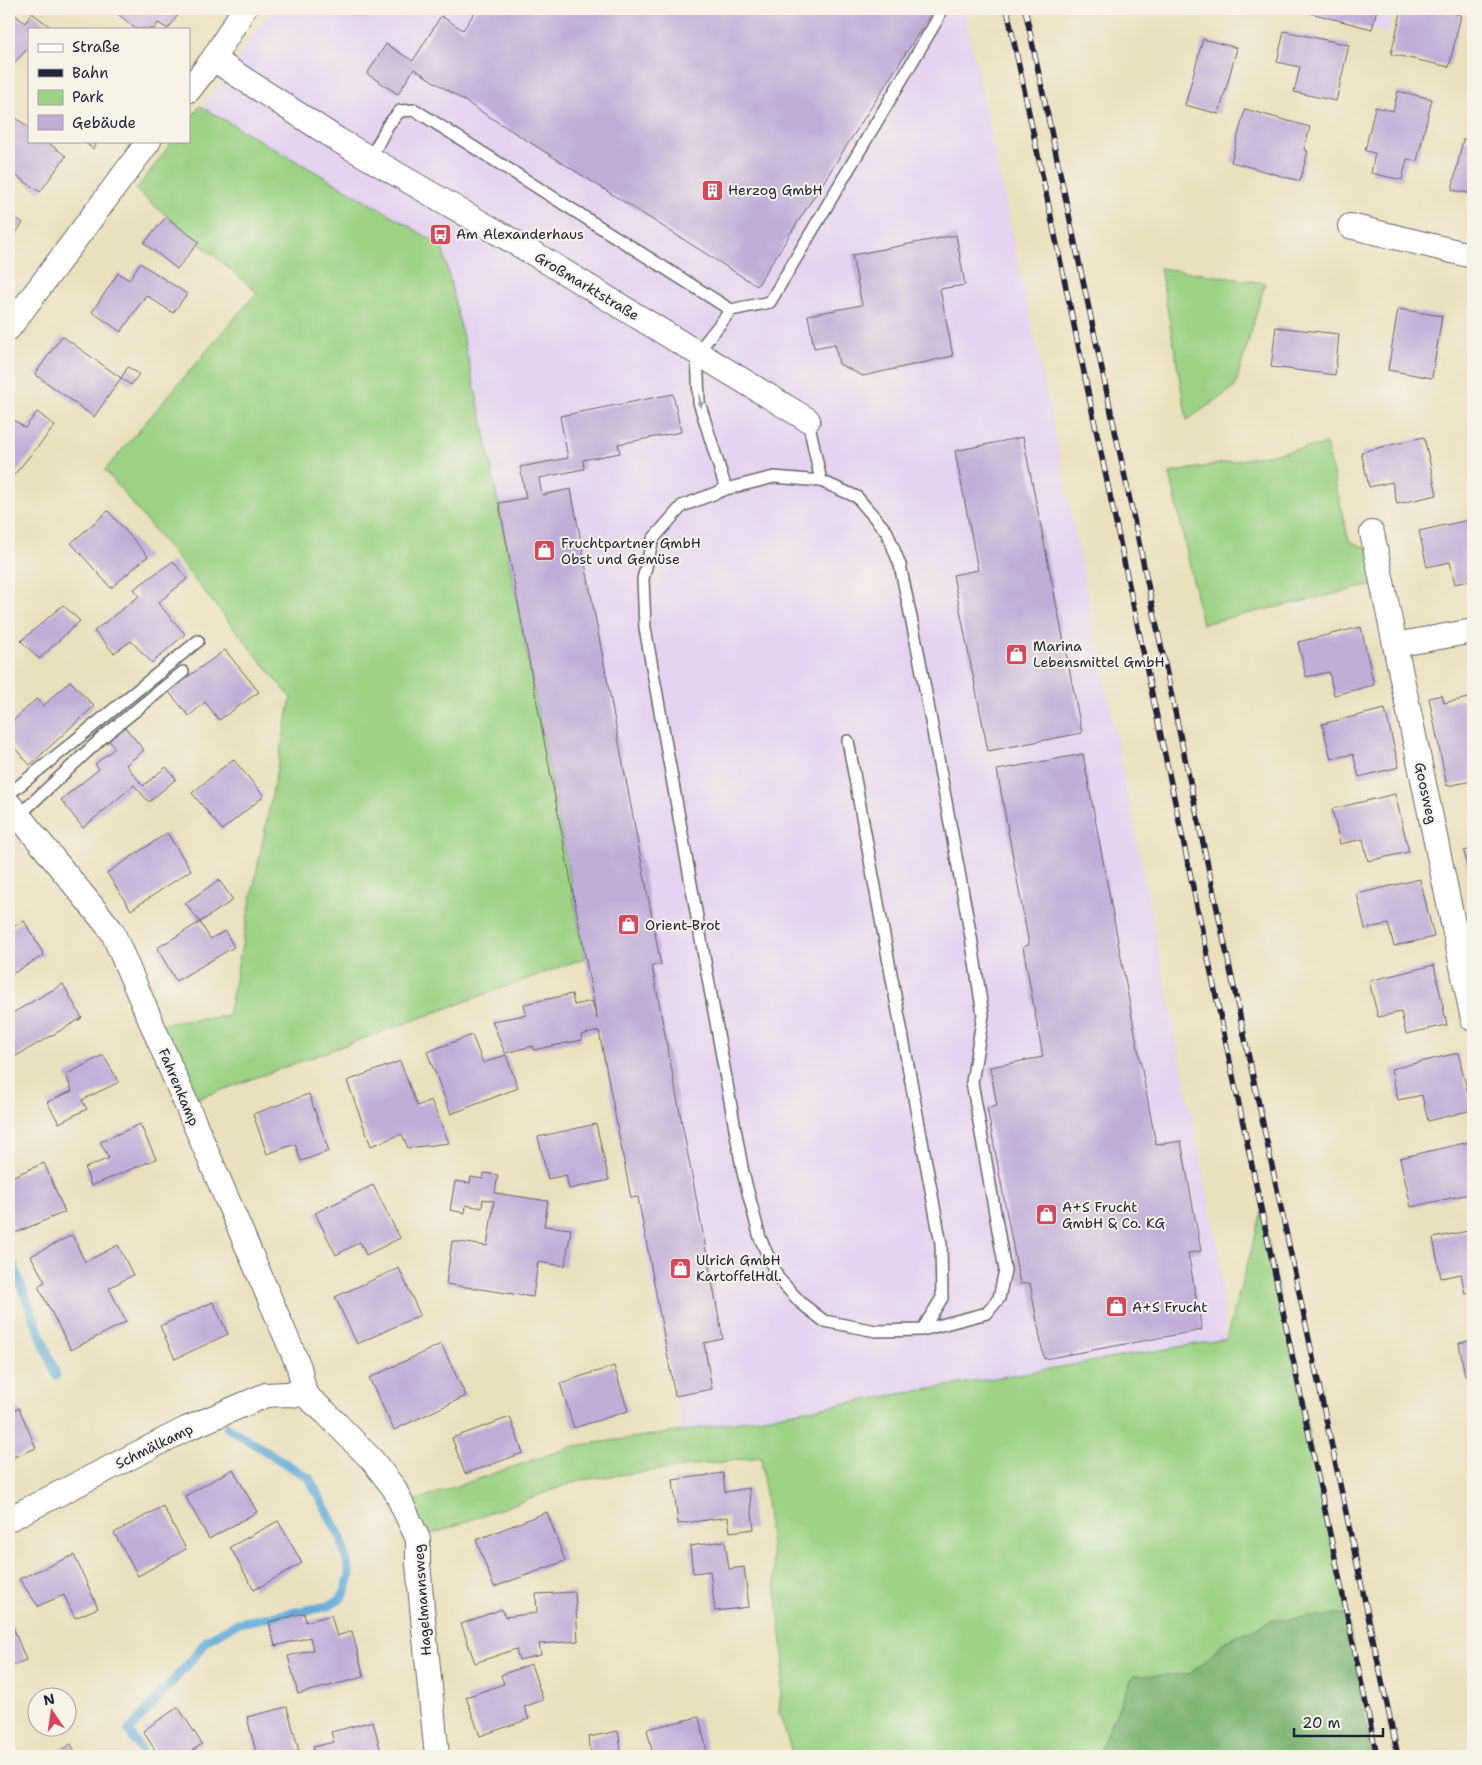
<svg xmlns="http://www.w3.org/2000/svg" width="1482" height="1765" viewBox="0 0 1482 1765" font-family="'Shantell Sans',sans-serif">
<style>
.built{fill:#e4d3f1}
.green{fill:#9cd385;stroke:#5f7a60}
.forest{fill:#7db572;stroke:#506c56}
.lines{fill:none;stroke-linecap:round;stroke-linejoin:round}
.stream{stroke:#62abda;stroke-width:9}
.building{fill:#c0add8}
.service-casing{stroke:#686468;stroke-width:14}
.minor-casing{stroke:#686468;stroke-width:26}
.service{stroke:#fff;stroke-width:11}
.minor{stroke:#fff;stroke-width:24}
.rail-casing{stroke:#22223b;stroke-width:5.5}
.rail{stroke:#f7f3e8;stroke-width:4;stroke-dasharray:11;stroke-linecap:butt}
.oneway{fill:#9c9ca7}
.labels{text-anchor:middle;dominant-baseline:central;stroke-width:4;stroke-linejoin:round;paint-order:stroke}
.poi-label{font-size:14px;fill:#22223b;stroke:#f7f3e8;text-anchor:start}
.street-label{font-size:14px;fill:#22223b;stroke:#f7f3e8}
</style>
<rect width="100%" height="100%" fill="#f7f3e8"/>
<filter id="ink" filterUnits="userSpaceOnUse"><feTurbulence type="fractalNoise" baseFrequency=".02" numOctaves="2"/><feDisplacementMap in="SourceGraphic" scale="10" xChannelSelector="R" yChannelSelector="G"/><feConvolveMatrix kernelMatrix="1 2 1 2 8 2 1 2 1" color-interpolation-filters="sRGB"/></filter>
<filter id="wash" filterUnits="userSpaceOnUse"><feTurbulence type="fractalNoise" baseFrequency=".0096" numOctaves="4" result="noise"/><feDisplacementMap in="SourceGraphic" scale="20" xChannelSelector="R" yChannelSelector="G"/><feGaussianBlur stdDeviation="1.12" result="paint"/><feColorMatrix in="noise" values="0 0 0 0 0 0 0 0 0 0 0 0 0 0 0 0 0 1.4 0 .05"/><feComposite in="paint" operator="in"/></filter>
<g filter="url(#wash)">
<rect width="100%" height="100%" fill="#e9e0bc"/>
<path class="built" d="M272 9H964L1052 418 1219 1251 1226 1339 682 1431 585 958 483 424 202 109Z
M1282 9H1395L1388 33Z"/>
<path class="green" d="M200 106 384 211 442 246 483 424 585 958 186 1103 152 1025 228 1016 291 698 105 470 257 292 136 190 173 141H189V120Z
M1160 268 1265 283 1235 387 1187 420Z
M1326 444 1349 541 1377 552 1383 583 1202 624 1170 473Z
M1262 1212 1347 1614 1273 1620 1224 1642 1190 1674 1133 1677 1097 1756H793L779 1712 784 1661 761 1457 580 1480 418 1539 402 1505 574 1446 682 1431 1226 1339Z"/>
<path class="forest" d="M1347 1614 1372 1756H1097L1133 1676 1190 1674 1224 1642 1273 1620Z"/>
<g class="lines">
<path class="stream" d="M9 1254 56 1375
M145 1756 129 1731 195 1656 207 1640 238 1623 329 1606 340 1599 346 1590 350 1574 341 1538 309 1478 227 1427"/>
</g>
<g id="blocks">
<path class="building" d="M112 9H182L168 29 158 23 154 29H136Z
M477 9H934L757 286 414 69 398 94 367 74 386 44 413 61 441 16 463 30Z
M1295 9H1377L1372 29Z
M1402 9H1435L1461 15 1449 67 1391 54Z
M9 10 25 23 32 13 53 29H29V47L9 69Z
M1284 31 1349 45 1336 101 1294 92 1300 67 1277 62Z
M1203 39 1237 48 1219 114 1185 105Z
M1398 91 1432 99 1417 161 1407 159 1402 180 1371 173 1375 153 1365 151 1375 107 1393 111Z
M1245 109 1310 127 1304 150 1308 151 1300 181 1231 162Z
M16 118 29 128V141H46L66 156 40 192 9 171V128Z
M1463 139 1473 141V194L1452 190Z
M83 141H98L93 149Z
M9 213 23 223 9 242Z
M166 217 199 242 177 269 144 243Z
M956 235 965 285 940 289 953 356 863 376 839 364 835 344 814 348 808 315 862 305 852 255Z
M140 263 187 294 173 313 146 295 121 332 92 312 118 273 129 280Z
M1398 309 1442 316 1432 378 1388 370Z
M1276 327 1339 334 1335 375 1271 367Z
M62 336 121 378 94 417 35 374Z
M1472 336H1473V358L1469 357Z
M128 367 139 374 131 385 121 378Z
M673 394 681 432 618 444 620 453 583 460 584 469 539 478 542 495 571 489 661 965 652 966 723 1339 704 1343 712 1389 675 1396 638 1197 631 1198 599 1031 581 1035 582 1040 533 1050V1046L505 1053 492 1021 526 1015 524 1004 572 994 574 1005 592 1001 597 1019 499 503 526 498 520 467 568 458 560 416Z
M37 412 55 426 13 476 9 473V419L10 417 25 428Z
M1023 437 1082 733 988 751 953 575 978 570 955 451Z
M1424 437 1437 495 1397 504 1392 482 1369 487 1361 452Z
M108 511 148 556 111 588 71 543Z
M1473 519V580L1455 584 1450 562 1427 567 1419 531Z
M173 561 187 579 158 603 185 634 152 663 131 641 114 653 94 631 139 596 134 589Z
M63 605 80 621 39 659 21 641Z
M1361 627 1374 685 1334 695 1329 672 1306 677 1298 642Z
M225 650 259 692 219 720 205 702 189 716 168 691Z
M70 681 94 706 30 765 9 742V725L36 699 43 706Z
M1442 695 1444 703 1473 697V781L1447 786 1429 698Z
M1385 709 1399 767 1359 777 1353 754 1331 759 1322 724Z
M124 726 144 750 126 765 143 786 166 767 176 779 149 802 134 785 83 828 61 800 99 769 95 764 115 748 108 739Z
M1083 754 1156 1145 1181 1141 1201 1251 1188 1253 1202 1330 1044 1359 1030 1283 1020 1284 987 1108 997 1106 990 1067 1043 1057 1023 947 1029 945 997 770Z
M233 759 264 796 222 830 192 793Z
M1395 794 1409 852 1368 861 1363 839 1340 844 1332 809Z
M167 833 191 870 131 910 107 873Z
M1473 849V892H1472L1464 851Z
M1420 879 1434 937 1394 946 1388 924 1365 929 1357 894Z
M219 880 233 900 200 922 185 903Z
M24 921 44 955 9 976V929Z
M200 922 210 939 225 931 234 947 176 981 157 948Z
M1434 965 1447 1025 1406 1034 1401 1012 1378 1017 1369 981Z
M63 984 82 1018 16 1056 9 1042V1015Z
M472 1035 483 1063 506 1055 518 1088 451 1114 427 1052Z
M1458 1053 1472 1110 1428 1121 1422 1095 1398 1100 1391 1069Z
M103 1055 119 1082 82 1100 87 1109 59 1123 47 1102 72 1091 66 1075Z
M400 1061 417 1106 431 1100 449 1143 408 1148 402 1134 371 1146 347 1081Z
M309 1094 329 1151 301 1161 295 1144 267 1154 253 1114Z
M140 1124 156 1159 91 1186 85 1168 109 1158 100 1142Z
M596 1124 609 1180 569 1189 566 1175 548 1179 538 1137Z
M1473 1141V1193L1411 1207 1400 1158Z
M44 1163 65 1212 15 1233 9 1217V1178Z
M484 1173 498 1175 495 1193 548 1201 544 1226 571 1229 565 1266 538 1262 533 1297 446 1284 452 1241 487 1246 494 1201 483 1199 482 1208 466 1205 465 1213 450 1210 455 1181 470 1183 471 1177 483 1179Z
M373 1185 400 1238 366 1255 360 1242 336 1255 315 1213Z
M1473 1230V1293L1465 1294 1461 1274 1441 1278 1433 1238Z
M72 1235 85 1262 118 1245 133 1275 109 1288 126 1322 71 1350 38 1286 45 1282 31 1256Z
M399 1268 420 1315 357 1344 335 1297Z
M213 1302 228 1334 175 1359 160 1326Z
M1473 1340V1374L1465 1376 1459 1343Z
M441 1344 466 1396 394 1430 369 1378Z
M614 1366 628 1411 574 1428 560 1383Z
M19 1408 36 1448 9 1459V1413Z
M510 1417 523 1453 465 1474 452 1438Z
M233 1469 257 1512 209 1539 185 1496Z
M723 1473 725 1492 749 1488 754 1529 730 1532 728 1517 678 1524 673 1480Z
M163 1506 186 1549 138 1576 114 1533Z
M547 1512 565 1561 494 1587 476 1540Z
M278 1521 302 1563 254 1590 230 1547Z
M725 1541 729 1569 744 1567 749 1607 715 1611 710 1571 693 1573 690 1546Z
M74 1555 98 1608 75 1618 64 1595 38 1606 19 1579Z
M575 1592 578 1641 539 1644 541 1655 519 1660 516 1649 475 1663 461 1624 502 1609 505 1617 537 1613 536 1594Z
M304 1613 306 1622 331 1615 337 1636 352 1631 364 1677 298 1694 288 1656 313 1650 310 1637 275 1646 269 1622Z
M9 1617 26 1660 9 1667Z
M531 1664 543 1700 524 1707 529 1719 480 1736 466 1697 504 1684 501 1675Z
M178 1707 202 1744 184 1756H159L143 1731Z
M287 1707 299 1751 277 1756H257L247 1717Z
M699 1717 708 1756H653L647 1729Z
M373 1721 382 1756H315L313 1747 334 1742 331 1732Z
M618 1731 621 1751 593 1756H579L591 1753 589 1737Z
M71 1744 77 1756H50Z"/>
</g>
</g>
<g filter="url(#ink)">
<use href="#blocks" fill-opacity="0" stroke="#686468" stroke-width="1"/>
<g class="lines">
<defs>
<path id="service" d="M370 159 388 125 400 111 415 110 731 310 770 302 937 20 941 9
M808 420 821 481
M774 477 821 481 857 497 887 532 900 565 919 656 971 937 983 1015 972 1082 1005 1270 999 1298 987 1313 922 1330 876 1331 824 1321 801 1303 778 1278 760 1238 743 1173 645 628 643 579 653 539 682 506 726 489Z
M726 489 699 402 697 353 731 310
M848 741 941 1244 942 1298 922 1330
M9 794 198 641
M18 816 104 736 183 672"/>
<path id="minor" d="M213 59 338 140 538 256 808 420
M189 90 213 59 244 9
M1350 226 1473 256
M9 328 149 141
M1372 533 1395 645
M1473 631 1395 645 1473 1019
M9 804 112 931 299 1367 305 1395
M305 1395 325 1412 372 1460 394 1488 418 1539V1564L424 1629 437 1756
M9 1519 186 1429 266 1395 287 1394 305 1395"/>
</defs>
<use href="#service" class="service-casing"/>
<use href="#minor" class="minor-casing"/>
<use href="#service" class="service"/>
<use href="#minor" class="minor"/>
<defs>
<path id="rail" d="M1007 9 1377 1756
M1025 9 1398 1756"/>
</defs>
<use href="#rail" class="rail-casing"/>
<use href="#rail" class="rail"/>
</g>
<defs><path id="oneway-solid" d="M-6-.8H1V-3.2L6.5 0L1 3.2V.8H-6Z" transform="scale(1.25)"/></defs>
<use class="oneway" href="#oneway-solid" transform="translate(700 401) rotate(81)"/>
</g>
<defs>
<symbol id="building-square" viewBox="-11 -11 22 22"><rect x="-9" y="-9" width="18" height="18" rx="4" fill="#d1495b" stroke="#f7f3e8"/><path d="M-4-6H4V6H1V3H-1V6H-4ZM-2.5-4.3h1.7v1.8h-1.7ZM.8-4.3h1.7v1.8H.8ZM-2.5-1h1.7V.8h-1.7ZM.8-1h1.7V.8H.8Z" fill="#fff"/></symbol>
<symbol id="bus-square" viewBox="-11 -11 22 22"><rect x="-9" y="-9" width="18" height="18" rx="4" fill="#d1495b" stroke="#f7f3e8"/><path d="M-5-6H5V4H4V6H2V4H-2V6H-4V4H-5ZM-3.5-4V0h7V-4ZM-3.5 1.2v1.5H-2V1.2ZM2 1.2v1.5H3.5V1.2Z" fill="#fff"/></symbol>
<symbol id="shop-square" viewBox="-11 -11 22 22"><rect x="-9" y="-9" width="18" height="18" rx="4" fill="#d1495b" stroke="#f7f3e8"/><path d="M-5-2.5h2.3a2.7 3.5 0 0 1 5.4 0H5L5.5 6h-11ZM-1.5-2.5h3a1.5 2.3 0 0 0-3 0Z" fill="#fff"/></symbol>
</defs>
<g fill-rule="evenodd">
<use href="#building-square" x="700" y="178" width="25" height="25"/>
<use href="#bus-square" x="428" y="222" width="25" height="25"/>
<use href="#shop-square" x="532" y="538" width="25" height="25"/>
<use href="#shop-square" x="1004" y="642" width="25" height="25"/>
<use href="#shop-square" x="616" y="912" width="25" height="25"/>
<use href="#shop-square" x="1034" y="1202" width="25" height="25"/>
<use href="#shop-square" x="668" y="1256" width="25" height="25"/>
<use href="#shop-square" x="1104" y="1294" width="25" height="25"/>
</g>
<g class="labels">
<g class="poi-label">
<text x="728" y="190">Herzog GmbH</text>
<text x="456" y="234">Am Alexanderhaus</text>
<text x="561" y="543">Fruchtpartner GmbH<tspan x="561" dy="16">Obst und Gemüse</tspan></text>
<text x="1033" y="646">Marina<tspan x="1033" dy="16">Lebensmittel GmbH</tspan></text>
<text x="645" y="925">Orient-Brot</text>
<text x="1062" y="1207">A+S Frucht<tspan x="1062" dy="16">GmbH &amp; Co. KG</tspan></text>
<text x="696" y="1260">Ulrich GmbH<tspan x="696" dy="16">KartoffelHdl.</tspan></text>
<text x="1132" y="1307">A+S Frucht</text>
</g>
<g class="street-label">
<text transform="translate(587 286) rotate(31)">Großmarktstraße</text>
<text transform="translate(1426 793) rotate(78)">Goosweg</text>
<text transform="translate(179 1087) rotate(67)">Fahrenkamp</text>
<text transform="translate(154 1446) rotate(-26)">Schmälkamp</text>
<text transform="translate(422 1600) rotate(-94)">Hagelmannsweg</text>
</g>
</g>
<rect width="1482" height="1765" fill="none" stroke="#f7f3e8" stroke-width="30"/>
<rect x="28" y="28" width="162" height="115" fill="#f7f3e8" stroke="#a29fa3"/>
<rect x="38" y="44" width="25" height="8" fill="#ffffff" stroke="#a29fa3"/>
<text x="72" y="52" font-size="15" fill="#22223b">Straße</text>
<rect x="38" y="69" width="25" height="8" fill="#22223b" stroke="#a29fa3"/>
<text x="72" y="78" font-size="15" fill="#22223b">Bahn</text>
<rect x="38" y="90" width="25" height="15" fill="#9cd385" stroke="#a29fa3"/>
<text x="72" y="102" font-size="15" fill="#22223b">Park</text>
<rect x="38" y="115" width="25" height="15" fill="#c0add8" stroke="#a29fa3"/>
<text x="72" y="128" font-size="15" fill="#22223b">Gebäude</text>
<g transform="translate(52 1712) rotate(347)"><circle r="24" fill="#f7f3e8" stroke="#a29fa3"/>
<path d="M0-4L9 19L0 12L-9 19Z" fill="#d1495b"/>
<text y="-8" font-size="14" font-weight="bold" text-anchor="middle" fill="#22223b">N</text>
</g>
<path d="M1294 1728v8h89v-8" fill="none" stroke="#22223b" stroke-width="2.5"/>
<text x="1302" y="1728" font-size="15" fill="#22223b" stroke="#f7f3e8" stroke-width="4" paint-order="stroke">20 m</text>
</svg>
